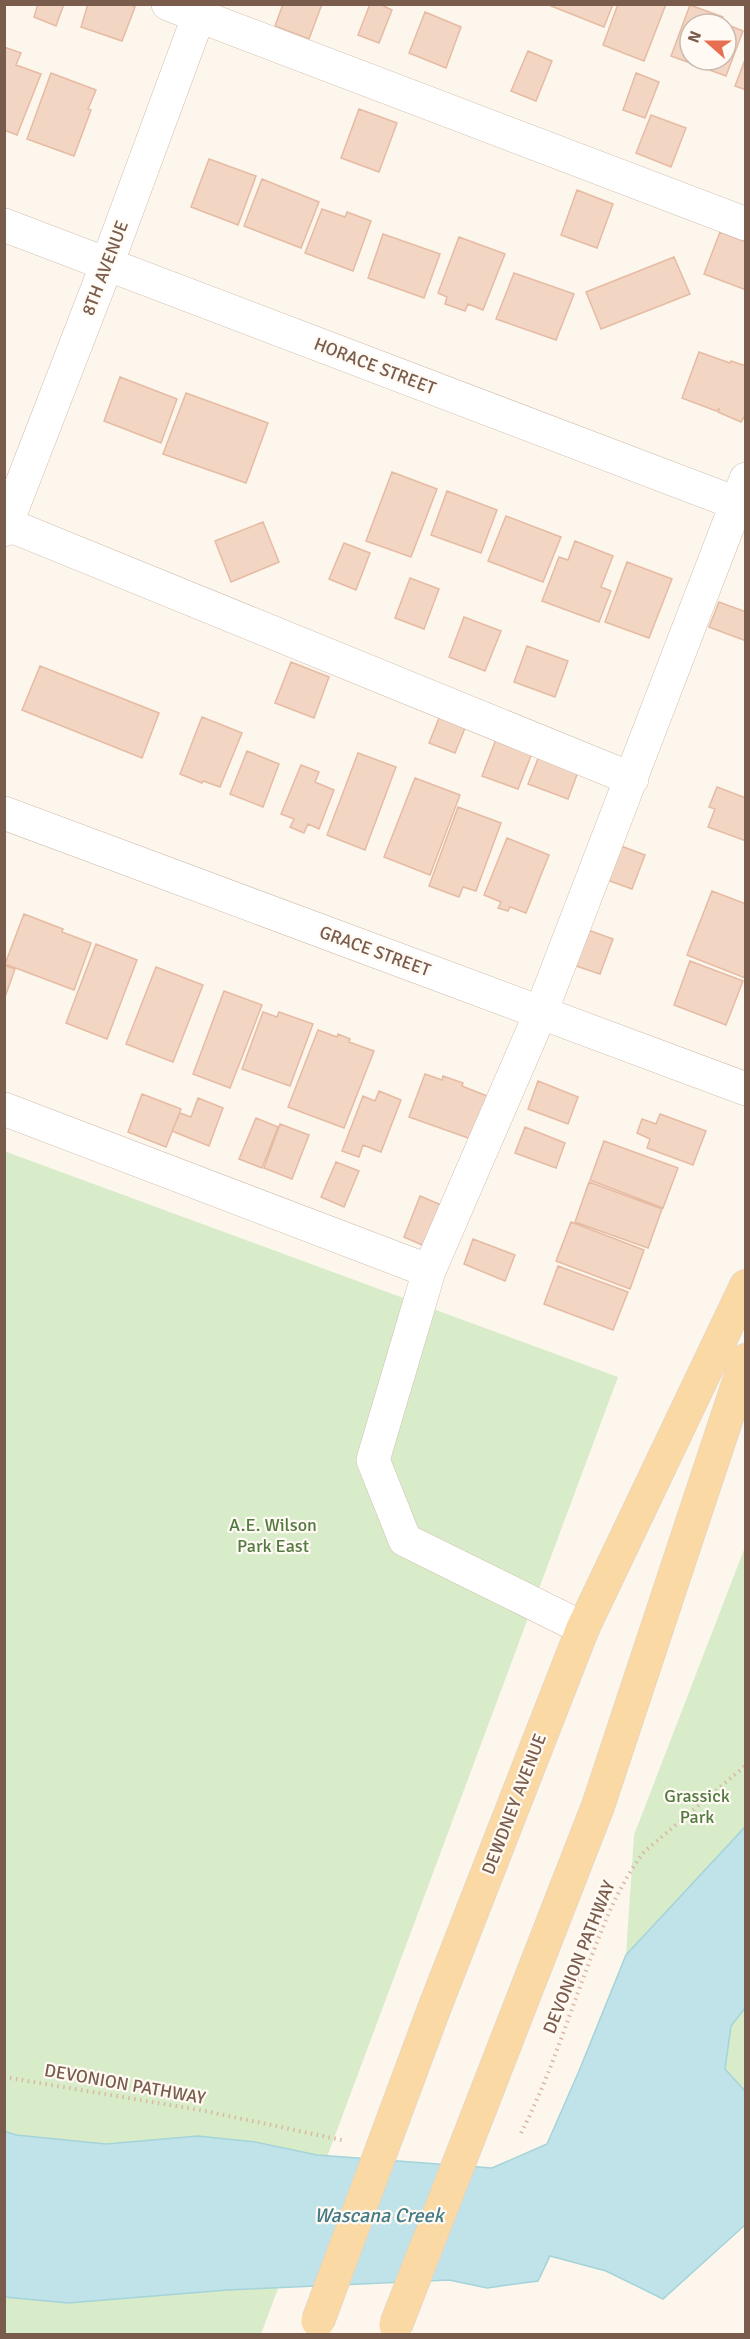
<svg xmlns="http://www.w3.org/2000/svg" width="750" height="2339" viewBox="0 0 750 2339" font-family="Signika,sans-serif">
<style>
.green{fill:#d8ecc9}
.water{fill:#bfe3e8;stroke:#a5d3da;stroke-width:1.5}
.building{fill:#f3d5c3;stroke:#e6bba3;stroke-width:1.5}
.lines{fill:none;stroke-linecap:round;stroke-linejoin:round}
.minor-casing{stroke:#d1beb0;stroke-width:34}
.major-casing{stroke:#dad1cd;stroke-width:34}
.path{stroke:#d9b8a5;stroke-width:4;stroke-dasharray:1.5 4.5;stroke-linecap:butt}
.minor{stroke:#fff;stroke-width:33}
.major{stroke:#fbd9a5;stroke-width:33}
.major-bridge-casing{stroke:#dad1cd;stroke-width:34;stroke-linecap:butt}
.major-bridge{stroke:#fbd9a5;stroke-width:33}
.labels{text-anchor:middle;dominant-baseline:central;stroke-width:4.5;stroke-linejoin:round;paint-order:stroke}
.street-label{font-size:18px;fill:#7a5c4d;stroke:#fffaf3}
.park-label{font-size:18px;fill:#537a41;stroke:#fffaf3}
.water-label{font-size:20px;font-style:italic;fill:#437c86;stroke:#fffaf3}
</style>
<rect width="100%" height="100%" fill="#fdf6ec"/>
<path class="green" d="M4 1151 618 1377 261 2334H5Z
M745 1547V1827L626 1955 634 1835Z
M745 2008V2091L725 2069 731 2026Z"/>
<path class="water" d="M745 1827V2008L731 2026 725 2069 745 2091V2225L663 2299 606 2271 550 2256 538 2281 487 2288 449 2280 227 2290 68 2303 5 2297 4 2131 16 2135 106 2144 198 2136 255 2142 317 2155 492 2168 547 2144 579 2071 626 1955Z"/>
<path class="building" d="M38 4H64L56 26 34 17Z
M88 4H129L135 7 122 41 81 27Z
M283 4H322L309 39 275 26Z
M370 4H379L392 10 379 43 358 35Z
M546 4H613L604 27Z
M618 4H666L644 61 603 45Z
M690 5 723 17 720 22 725 24H690V60H726V24L743 31 726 76 671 56Z
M425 12 461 27 446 68 409 53Z
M4 47 21 53 16 65 41 74 17 135 4 130Z
M528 51 552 61 536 101 511 91Z
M746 57V90L735 86Z
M51 73 96 90 88 109 91 110 74 156 27 139Z
M636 73 659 82 645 118 623 110Z
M359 109 397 123 379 172 341 158Z
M651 115 686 128 671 167 636 153Z
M209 159 256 176 238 225 191 207Z
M262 179 319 202 301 248 244 226Z
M577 190 613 204 597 248 561 235Z
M322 209 345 217 347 212 371 221 353 271 305 253Z
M720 232 746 242V290L704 274Z
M383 234 440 254 424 298 368 278Z
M459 237 505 254 483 310 468 304 465 311 445 304 447 297 438 293Z
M674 257 690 294 601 329 586 292Z
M514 273 574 294 556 340 496 319Z
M699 352 730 363 731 361 746 366V414L741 422 718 412 719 409 716 411 682 398Z
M120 377 177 399 161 443 104 421Z
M186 393 268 423 246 483 163 454Z
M392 472 437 489 411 557 366 541Z
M447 491 497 510 481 553 431 535Z
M506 516 561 537 543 582 488 561Z
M263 522 279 562 231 582 215 541Z
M575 541 613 556 601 587 611 591 599 622 542 601 559 557 568 560Z
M344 543 370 553 356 590 329 579Z
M627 562 672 579 649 638 605 622Z
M410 578 439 589 424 629 395 618Z
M719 602 746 612V641L709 627Z
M464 617 501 631 485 671 449 657Z
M527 646 568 661 555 697 514 682Z
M291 662 329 677 314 718 275 703Z
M40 666 159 713 142 758 22 710Z
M443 708 469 718 455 753 429 743Z
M202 717 242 733 220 787 203 781 202 783 180 774Z
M500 729 536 743 518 789 482 776Z
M543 746 582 761 568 799 528 784Z
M247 751 279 764 263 807 230 794Z
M358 753 396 767 365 850 327 835Z
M301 765 319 772 315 782 334 790 319 829 308 824 304 833 290 827 294 819 281 814Z
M415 778 460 795 430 875 384 857Z
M717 787 746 798V841L708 827 715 809 709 807Z
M458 807 501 823 476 891 463 887 459 897 429 886Z
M507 838 549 855 526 913 510 907 508 911 498 908 501 902 484 895Z
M621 846 645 855 632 889 607 880Z
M712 891 746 904 745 978 687 955Z
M24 914 63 929 62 932 91 943 74 990 5 964Z
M588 930 613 939 600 974 576 966Z
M96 944 137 960 107 1039 66 1023Z
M690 961 743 981 726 1025 674 1005Z
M4 965 15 969 4 1000Z
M156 967 203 985 173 1062 126 1044Z
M224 991 262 1005 230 1088 193 1074Z
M263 1012 277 1017 279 1012 313 1024 290 1086 242 1069Z
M318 1030 337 1037 338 1034 350 1039 349 1042 374 1051 344 1128 288 1107Z
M425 1074 442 1080 443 1076 463 1083 462 1086 487 1096 471 1139 409 1117Z
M538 1081 578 1097 568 1124 528 1109Z
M379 1091 401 1100 381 1152 363 1145 359 1157 342 1151 363 1096 375 1101Z
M142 1094 181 1109 166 1147 128 1132Z
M198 1098 223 1108 209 1146 172 1131 180 1113 191 1117Z
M660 1114 706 1131 693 1165 647 1148 650 1139 637 1133 642 1119 656 1124Z
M256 1118 278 1127 262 1168 239 1159Z
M280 1124 309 1135 292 1179 264 1168Z
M525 1127 565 1143 556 1168 515 1153Z
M604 1141 678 1168 663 1208 590 1180Z
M336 1162 359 1171 344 1207 321 1197Z
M589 1182 662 1209 648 1248 575 1222Z
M420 1196 446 1207 429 1248 404 1237Z
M571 1222 644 1250 630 1289 556 1261Z
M473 1239 515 1255 505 1281 464 1264Z
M558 1266 628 1292 613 1330 544 1304Z"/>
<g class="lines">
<defs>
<path id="minor" d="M168 4 746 224
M4 225 746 507
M4 523 632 779
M4 530 107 264 203 4
M4 813 746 1089
M4 1109 429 1271
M583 1628 405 1540 373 1460 429 1271 541 1012 746 479"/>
<path id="major" d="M434 2009 583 1628 746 1286
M506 2042 598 1806 746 1360"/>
</defs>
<use href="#minor" class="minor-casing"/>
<use href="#major" class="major-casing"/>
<path class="path" d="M566 1983 582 1978
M4 2077 205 2111 346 2141
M521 2133C552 2073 571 2007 596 1945 608 1913 623 1879 644 1852L746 1765"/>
<use href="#minor" class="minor"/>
<use href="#major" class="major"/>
<defs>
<path id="major-bridge" d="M318 2321 434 2009
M396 2325 506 2042"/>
</defs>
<use href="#major-bridge" class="major-bridge-casing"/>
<use href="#major-bridge" class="major-bridge"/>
</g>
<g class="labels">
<g class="street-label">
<text transform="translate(105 268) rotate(-69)">8TH AVENUE</text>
<text transform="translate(375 366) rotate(21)">HORACE STREET</text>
<text transform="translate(375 951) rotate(20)">GRACE STREET</text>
<text transform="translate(514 1804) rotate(-69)">DEWDNEY AVENUE</text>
<text transform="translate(579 1957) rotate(-68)">DEVONION PATHWAY</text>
<text transform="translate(125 2084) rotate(10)">DEVONION PATHWAY</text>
</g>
<g class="park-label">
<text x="273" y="1525">A.E. Wilson<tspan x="273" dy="21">Park East</tspan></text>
<text x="697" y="1796">Grassick<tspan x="697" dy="21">Park</tspan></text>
</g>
<g class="water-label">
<text x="379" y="2215">Wascana Creek</text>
</g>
</g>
<rect width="750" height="2339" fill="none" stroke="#7a5c4d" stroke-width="12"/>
<g transform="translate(708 42) rotate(291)"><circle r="28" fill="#fffaf3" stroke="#cabbb1" stroke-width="1.5"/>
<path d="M0-4.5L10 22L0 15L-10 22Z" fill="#e76f51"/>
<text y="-9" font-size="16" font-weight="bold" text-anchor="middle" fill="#7a5c4d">N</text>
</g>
</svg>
